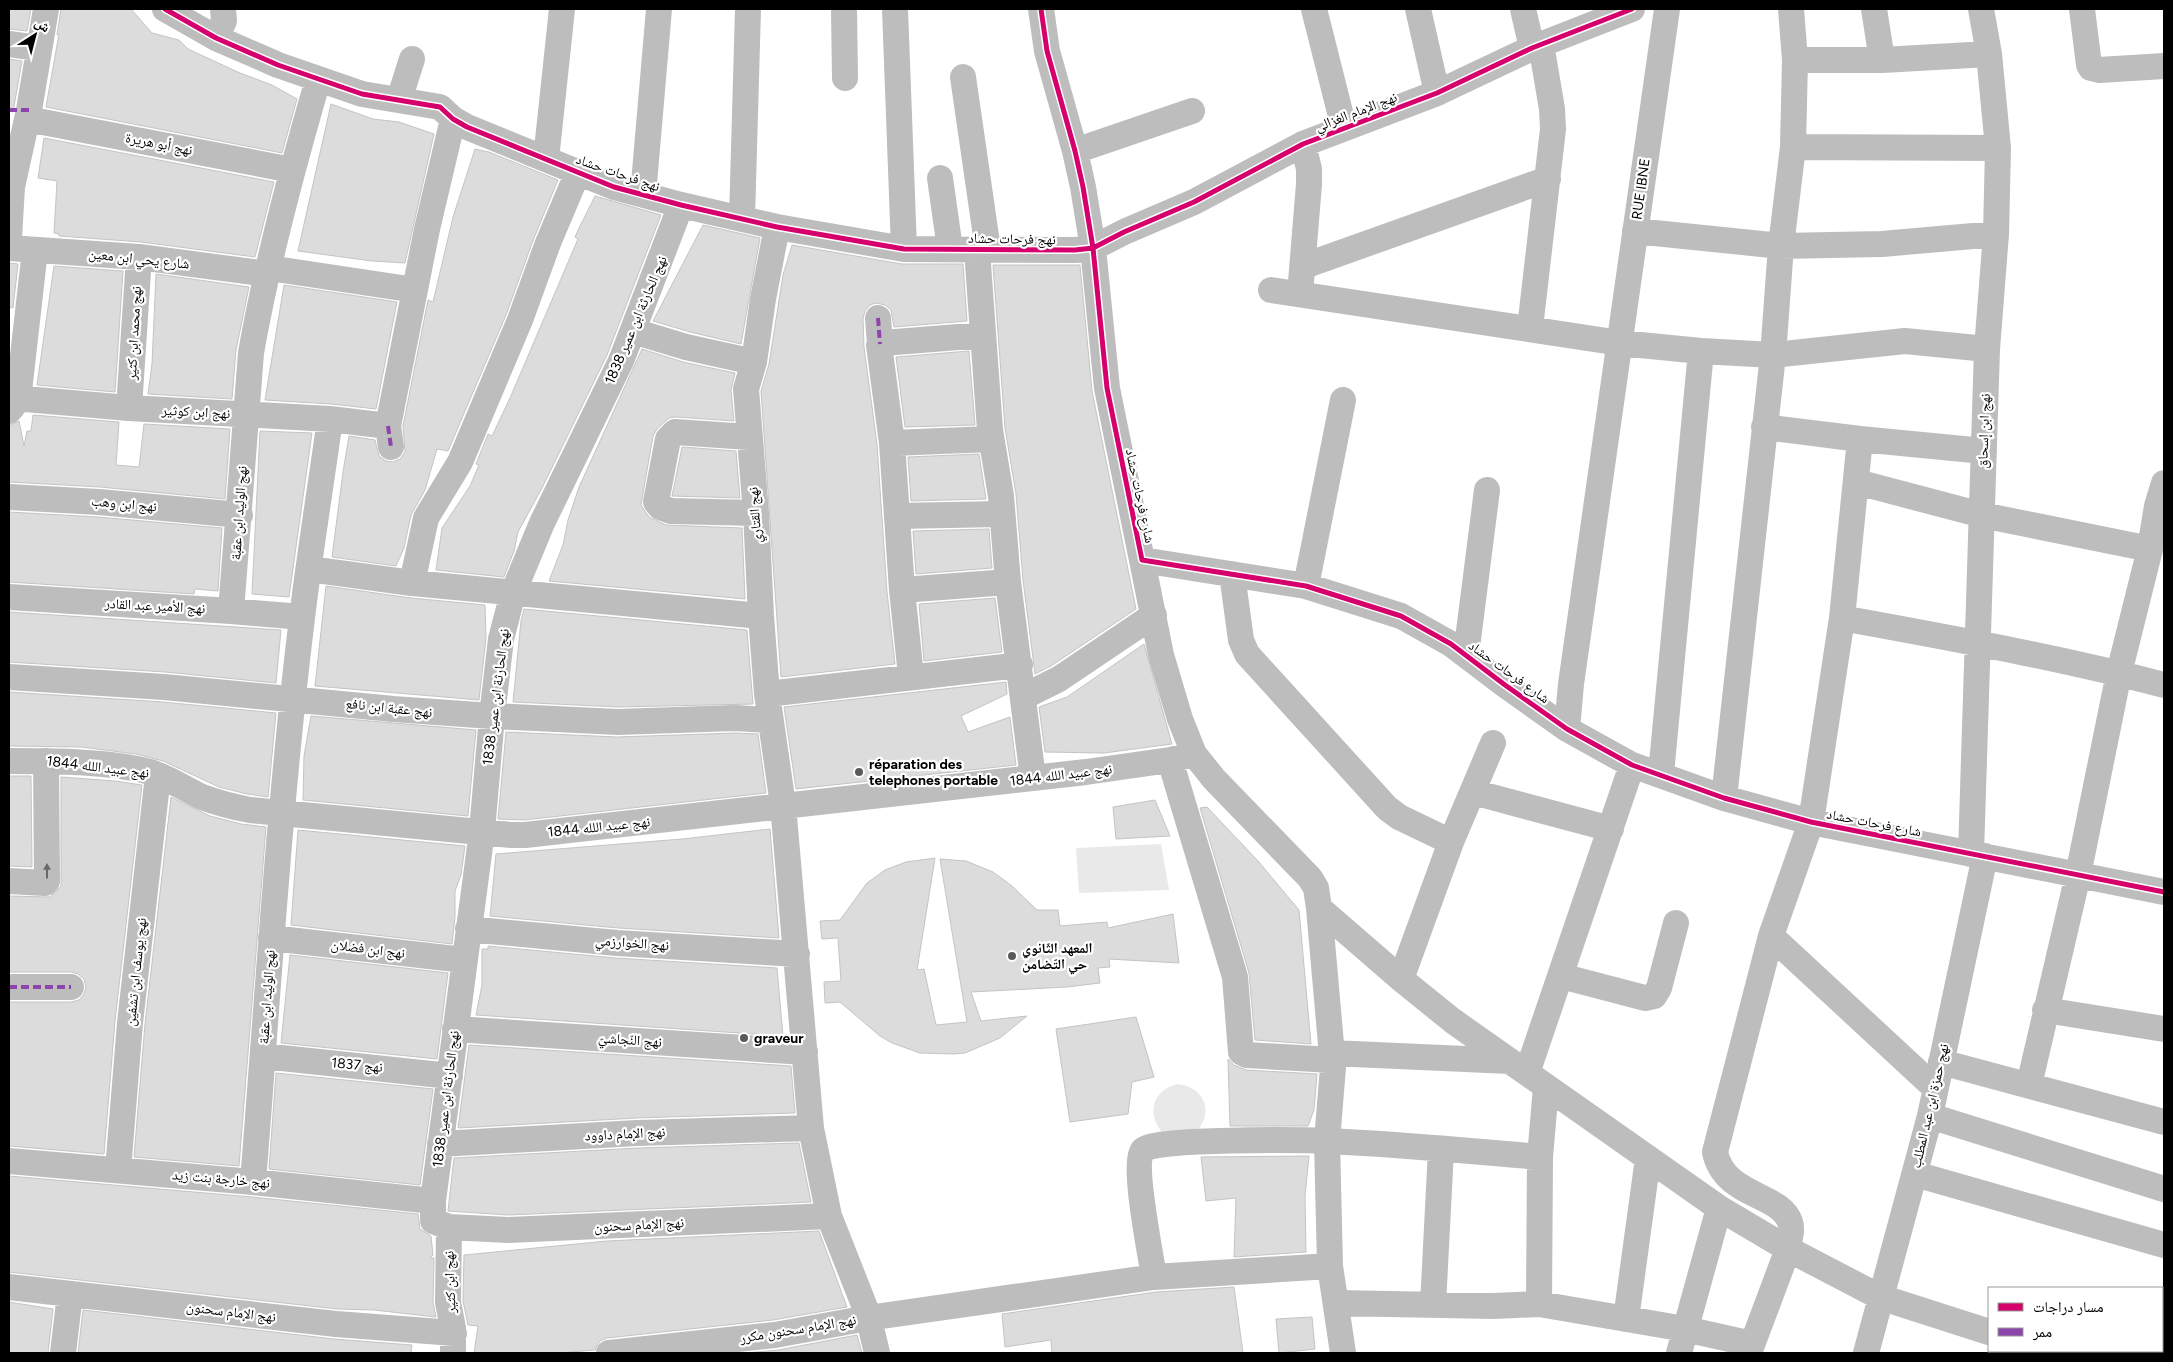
<svg xmlns="http://www.w3.org/2000/svg" width="2173" height="1362" viewBox="0 0 2173 1362" font-family="Figtree,'Noto Naskh Arabic',sans-serif">
<style>
.green{fill:#e9e9e9}
.building{fill:#dcdcdc;stroke:#c4c4c4}
.lines{fill:none;stroke-linecap:round;stroke-linejoin:round}
.minor{stroke:#bdbdbd;stroke-width:26}
.quiet{stroke:#8e44ad;stroke-width:4;stroke-dasharray:8 4;stroke-linecap:butt}
.cycleway-casing{stroke:#fff;stroke-width:8}
.cycleway{stroke:#d6006c;stroke-width:5}
.oneway{fill:#686868}
.poi-dot{fill:#595959;stroke:#fff;stroke-width:2}
.labels{text-anchor:middle;dominant-baseline:central;stroke-width:4.5;stroke-linejoin:round;paint-order:stroke}
.street-label{font-size:14px;fill:#000;stroke:#fff}
.poi-label{font-size:14px;font-weight:bold;fill:#000;stroke:#fff;text-anchor:start}
</style>
<rect width="100%" height="100%" fill="#fff"/>
<path class="green" d="M1161 844 1169 890 1079 893 1076 848Z
M1177 1084C1206 1087 1215 1114 1194 1134L1162 1132C1146 1113 1153 1090 1177 1084Z"/>
<path class="building" d="M9 9H31L27 31 9 29Z
M61 9H131L152 33 179 40 188 49 240 73 272 85 297 99 282 153 46 107 59 34 57 35Z
M9 59 22 61 13 112 9 111Z
M331 104 373 119 399 122 434 134 405 263 372 261 298 251Z
M44 138 274 182 255 257 141 242 59 236V234L54 233 57 181 38 178Z
M475 149 489 152 558 180 534 238 506 315 448 451 437 449 425 490 411 515 404 548 396 566 332 557 343 472 349 436 375 440 379 456 386 461 393 462 400 459 405 452 403 426 428 300 433 302 453 217Z
M595 196 661 215 607 355 542 488 518 532 514 551 504 577 436 570 442 528 470 486 479 465 476 464 488 434 492 436 510 398 578 239 575 237 579 228Z
M703 225 760 238 741 344 690 332 653 321Z
M792 245 902 264H963L967 321 894 327 891 310 885 305 876 303 870 305 865 311 863 319 864 347 877 444 887 592 895 664 781 677 761 391 769 364 783 275Z
M9 263 18 264 13 308 9 307Z
M993 265H1080L1092 391 1136 609 1051 666 1035 674 1023 580 1016 494 1005 428Z
M54 266 123 271 115 392 37 385Z
M156 274 249 287 236 350 232 399 148 394 152 364Z
M284 285 397 302 376 409 331 404 265 400Z
M642 349 683 362 735 373 731 390 734 421 676 417 669 418 657 429 653 436 641 505 649 517 666 525 742 528 745 599 549 581 563 545 568 520 579 487Z
M969 351 975 425 905 427 896 357Z
M33 415 119 422 116 465 139 467 144 424 230 429 225 499 100 487 9 482V426L19 421 24 446 27 431H31Z
M260 431 312 433 289 597 252 594Z
M682 447 736 451 740 498 672 496Z
M979 454 986 499 911 501 908 457Z
M9 512 98 517 222 528 218 591 195 589 194 594 9 582Z
M989 529 992 568 916 574 913 531Z
M326 586 411 598 485 605 486 638 479 700 315 686Z
M995 598 1002 652 924 661 919 604Z
M524 609 747 630 753 704 618 707 513 702 521 621Z
M9 612 281 630 276 683 165 672 9 662Z
M1144 644 1172 744 1104 753 1045 752 1039 707 1067 697Z
M1006 682 1007 694 961 716 968 732 1010 717 1016 765 796 789 784 707Z
M9 692 163 702 276 713 268 797 247 794 219 787 163 761 136 754 81 747 9 746Z
M311 716 476 730 468 816 303 800 304 756Z
M506 732 617 737 735 733 758 734 766 793 524 820 498 819Z
M9 776H31L32 867 9 866Z
M61 777 115 781 142 785 115 1021 104 1154 9 1146V1002H71L79 1000 84 994 86 987 84 979 78 974 71 972H9V896L50 897 61 886Z
M171 797 210 816 241 824 266 827 239 1166 134 1157 145 1024Z
M1155 800 1170 836 1116 839 1113 807Z
M1207 807 1258 861 1299 910 1311 1044 1255 1040 1249 973 1200 808Z
M770 829 779 938 618 928 490 916 496 854 682 839Z
M298 830 465 846 461 875 455 891V917L452 944 291 925Z
M935 858 917 970 924 969 936 1025 967 1022 940 859 966 861 993 872 1012 886 1037 910H1058L1060 926 1107 922 1108 928 1173 914 1179 963 1109 959 1110 967 1098 968 1100 983 1067 987 971 992 981 1021 1027 1016 1000 1038 965 1053 953 1054 920 1053 892 1043 880 1036 840 1002 825 1003 824 982 841 981 838 938 822 939 820 921 840 920 867 883 885 870 906 862Z
M488 946 616 958 777 968 783 1036 476 1015 482 985V949H488Z
M290 955 448 973 437 1059 281 1043Z
M1136 1017 1154 1077 1132 1082 1128 1114 1070 1122 1056 1029Z
M469 1045 791 1066 795 1113 637 1118 458 1128Z
M1228 1059 1234 1065 1246 1070 1317 1074 1314 1110 1308 1126H1230Z
M276 1073 433 1089 420 1185 269 1169Z
M799 1143 811 1202 508 1215 448 1211 454 1158 638 1148Z
M1309 1156 1305 1196 1306 1252 1234 1257 1236 1198 1206 1201 1201 1157Z
M9 1176 252 1197 418 1214 420 1229 431 1236 433 1255 430 1258H434L433 1302 436 1317 374 1310 337 1309 9 1272Z
M819 1231 847 1307 773 1320 607 1338 600 1341 595 1350 558 1353H474L478 1326 468 1325 463 1301 464 1255 607 1241Z
M1234 1287 1243 1353H1052L1051 1340 1005 1347 1002 1314 1156 1292Z
M9 1302 53 1309 48 1353H9Z
M83 1310 334 1339 412 1345 411 1353H78Z
M1312 1317 1315 1349 1279 1353 1276 1319Z
M857 1335 862 1353H746L778 1350Z"/>
<g class="lines">
<path class="minor" d="M165 9 216 38 278 65 362 94 440 107 453 119 467 127 614 187 681 205 777 227 904 249 1075 250 1093 248 1124 232 1194 202 1303 144 1437 93 1532 48 1632 9
M844 9 845 78
M895 9 904 249
M1041 9 1047 51 1075 151 1083 187 1093 248 1107 388 1142 560 1306 586 1401 616 1451 644 1505 685 1567 729 1632 765 1724 798 1811 822 2164 892
M1314 9 1344 128
M1418 9 1437 93
M1523 9 1532 48
M1874 9 1882 60
M2082 9 2089 65 2091 68 2099 70 2164 66
M216 38 224 21 223 9
M9 44 38 48
M1795 60H1882L1989 54
M963 77 988 250
M399 100 412 59
M27 119 292 170
M1793 147 1998 148
M1075 151 1192 111
M546 159 562 9
M940 178 950 249
M643 195 659 9
M742 219 748 9
M777 227 763 299 754 362 746 389 756 513 761 616 767 694 783 805 811 1128 829 1216 868 1315 877 1353
M1635 231 1781 246 1882 244 1996 234
M9 238 12 187 29 110 46 9
M9 248 139 257 268 274
M977 250 990 430 1001 496 1008 582 1033 778
M1304 266 1548 179
M269 268 415 290
M1301 282 1309 184V169L1303 144
M1271 290 1620 343 1701 351 1773 355 1905 341 1987 349
M878 318 880 344
M1530 328 1553 129 1552 109 1541 44
M633 331 686 347 754 362
M18 400 35 250
M129 408 139 257
M9 411 18 400 25 399 129 408 330 419 388 426
M1764 427 1860 439 1984 451
M749 437 675 432 668 439 656 502 660 507 671 511 756 513
M892 443 991 439
M391 447 388 426 427 229 453 119
M1857 482 1982 515 2150 549
M9 497 99 502 240 515
M897 516 1001 514
M1142 560 1161 655 1180 719 1194 754 1214 779 1310 878 1316 888 1319 908 1401 979 1453 1021 1719 1208 1788 1249 1880 1297 1989 1332
M309 569 412 583 761 616
M1232 574 1241 640 1247 654 1387 808 1399 817 1451 842
M412 583 426 518 460 462 520 320 548 243 578 172
M1306 586 1343 400
M902 590 1008 582
M9 597 231 611 302 617
M231 611 251 353C267 261 292 169 318 80
M1842 618C1950 638 2058 657 2164 685
M1466 655 1487 490
M911 676 902 590 892 443 879 345 883 343 983 335
M9 677 164 687 393 709 492 716 618 722 735 718 770 720
M767 694 1020 665
M1023 697 1059 679 1154 615
M1567 729 1571 684 1667 9
M1170 760 1235 977 1241 1052 1247 1055 1332 1060
M9 761C50 761 110 761 150 772 169 778 185 789 202 797 218 803 234 807 250 810L511 835H525L1086 772 1170 760 1194 754
M1661 774 1701 351
M1473 792 1611 829
M1724 798 1773 355 1781 246 1793 147 1795 60 1791 9
M1971 854 1987 349 1996 234 1998 148 1989 54 1981 9
M9 881 45 883 47 881 46 761
M1319 908 1333 1067 1327 1141 1330 1266 1343 1353
M468 929 617 943 797 954
M1771 936 1935 1088
M271 938 464 960
M1561 976 1645 998 1654 996 1659 988 1676 923
M1401 979 1451 842 1493 743
M9 987H71
M2045 1010 2164 1029
M455 1029 805 1052
M1331 1053 1510 1061
M263 1056 450 1076
M1941 1062 2164 1122
M1527 1073 1632 765
M2029 1085 2078 875 2119 673 2150 549 2157 506 2164 483
M1930 1116 2164 1189
M440 1144 637 1133 811 1128
M9 1161 253 1182 433 1201
M118 1170 130 1023 158 775
M1915 1174 2164 1245
M253 1182C268 994 279 805 302 618 310 551 321 485 330 419
M449 1227 508 1230 829 1216
M1154 1277 1330 1266
M9 1287 336 1324 454 1333
M1336 1303 1494 1306 1539 1304 1685 1329 1752 1344
M1539 1304 1540 1157 1546 1087
M1433 1305 1441 1150
M1626 1319 1648 1158
M2046 1351 2054 1353
M63 1353 70 1294
M453 1353V1328L448 1302 449 1227 433 1221V1201L482 831 492 716 501 639 513 593 542 523 621 361 681 205
M609 1353 775 1335 868 1318 1154 1277C1151 1256 1132 1164 1143 1150 1153 1138 1304 1140 1327 1141 1398 1144 1469 1151 1540 1157
M1679 1353 1719 1208
M1749 1353 1788 1249C1789 1240 1793 1230 1790 1222 1780 1193 1724 1197 1715 1152L1771 936 1811 822 1842 618 1860 439
M1866 1353 1930 1116 1985 856"/>
<path class="quiet" d="M9 110H29
M878 318 880 344
M388 426 391 447
M9 987H71"/>
<defs>
<path id="cycleway" d="M165 9 216 38 278 65 362 94 440 107 453 119 467 127 614 187 681 205 777 227 904 249 1075 250 1093 248 1124 232 1194 202 1303 144 1437 93 1532 48 1632 9
M1041 9 1047 51 1075 151 1083 187 1093 248 1107 388 1142 560 1306 586 1401 616 1451 644 1505 685 1567 729 1632 765 1724 798 1811 822 2164 892"/>
</defs>
<use href="#cycleway" class="cycleway-casing"/>
<use href="#cycleway" class="cycleway"/>
</g>
<defs><path id="oneway-solid" d="M-6-.8H1V-3.2L6.5 0L1 3.2V.8H-6Z" transform="scale(1.25)"/></defs>
<use class="oneway" href="#oneway-solid" transform="translate(47 871) rotate(-90)"/>
<g class="poi-dot">
<circle cx="859" cy="772" r="5"/>
<circle cx="1012" cy="956" r="5"/>
<circle cx="744" cy="1038" r="5"/>
</g>
<g class="labels">
<g class="street-label">
<text transform="translate(1356 112) rotate(-21)">نهج الإمام الغزالي</text>
<text transform="translate(159 144) rotate(11)">نهج أبو هريرة</text>
<text transform="translate(618 173) rotate(19)">نهج فرحات حشاد</text>
<text transform="translate(1641 189) rotate(-82)">RUE IBNE</text>
<text transform="translate(1012 239) rotate(1)">نهج فرحات حشاد</text>
<text transform="translate(139 259) rotate(6)">شارع يحي ابن معين</text>
<text transform="translate(636 320) rotate(-67)">نهج الحارثة ابن عمير 1838</text>
<text transform="translate(134 333) rotate(-87)">نهج محمد ابن كثير</text>
<text transform="translate(196 412) rotate(3)">نهج ابن كوثير</text>
<text transform="translate(1984 431) rotate(-88)">نهج ابن إسحاق</text>
<text transform="translate(1140 496) rotate(78)">شارع فرحات حشاد</text>
<text transform="translate(124 504) rotate(5)">نهج ابن وهب</text>
<text transform="translate(239 513) rotate(-86)">نهج الوليد ابن عقبة</text>
<text transform="translate(755 515) rotate(-94)">نهج القتاري</text>
<text transform="translate(155 606) rotate(3)">نهج الأمير عبد القادر</text>
<text transform="translate(1509 672) rotate(36)">شارع فرحات حشاد</text>
<text transform="translate(496 697) rotate(-83)">نهج الحارثة ابن عمير 1838</text>
<text transform="translate(389 708) rotate(6)">نهج عقبة ابن نافع</text>
<text transform="translate(98 767) rotate(7)">نهج عبيد اللله 1844</text>
<text transform="translate(1061 775) rotate(-7)">نهج عبيد اللله 1844</text>
<text transform="translate(1874 823) rotate(11)">شارع فرحات حشاد</text>
<text transform="translate(599 827) rotate(-6)">نهج عبيد اللله 1844</text>
<text transform="translate(632 943) rotate(4)">نهج الخوارزمي</text>
<text transform="translate(368 949) rotate(7)">نهج ابن فضلان</text>
<text transform="translate(136 972) rotate(-84)">نهج يوسف ابن تشفين</text>
<text transform="translate(267 997) rotate(-86)">نهج الوليد ابن عقبة</text>
<text transform="translate(630 1040) rotate(4)">نهج النّجاشيّ</text>
<text transform="translate(357 1065) rotate(5)">نهج 1837</text>
<text transform="translate(446 1099) rotate(-83)">نهج الحارثة ابن عمير 1838</text>
<text transform="translate(1930 1106) rotate(-77)">نهج حمزة ابن عبد المطلب</text>
<text transform="translate(625 1134) rotate(-3)">نهج الإمام داوود</text>
<text transform="translate(221 1179) rotate(5)">نهج خارجة بنت زيد</text>
<text transform="translate(639 1225) rotate(-3)">نهج الإمام سحنون</text>
<text transform="translate(450 1282) rotate(-92)">نهج ابن كثير</text>
<text transform="translate(231 1312) rotate(7)">نهج الإمام سحنون</text>
<text transform="translate(798 1329) rotate(-9)">نهج الإمام سحنون مكرر</text>
</g>
<g class="poi-label">
<text x="869" y="764">réparation des<tspan x="869" dy="16">telephones portable</tspan></text>
<text x="1022" y="948">المعهد الثّانوي<tspan x="1022" dy="16">حي التّضامن</tspan></text>
<text x="754" y="1038">graveur</text>
</g>
</g>
<rect width="2173" height="1362" fill="none" stroke="#000000" stroke-width="20"/>
<rect x="1988" y="1287" width="175" height="65" fill="#ffffff" stroke="#999999"/>
<rect x="1998" y="1303" width="25" height="8" fill="#d6006c" stroke="#999999"/>
<text x="2033" y="1312" font-size="15" fill="#000000">مسار دراجات</text>
<rect x="1998" y="1328" width="25" height="8" fill="#8e44ad" stroke="#999999"/>
<text x="2033" y="1337" font-size="15" fill="#000000">ممر</text>
<g transform="translate(35 35) rotate(36)" stroke="#ffffff" stroke-width="4" paint-order="stroke">
<path d="M0-4L9 19L0 12L-9 19Z" fill="#000000"/>
<text y="-8" font-size="14" font-weight="bold" text-anchor="middle" fill="#000000">ش</text>
</g>
</svg>
